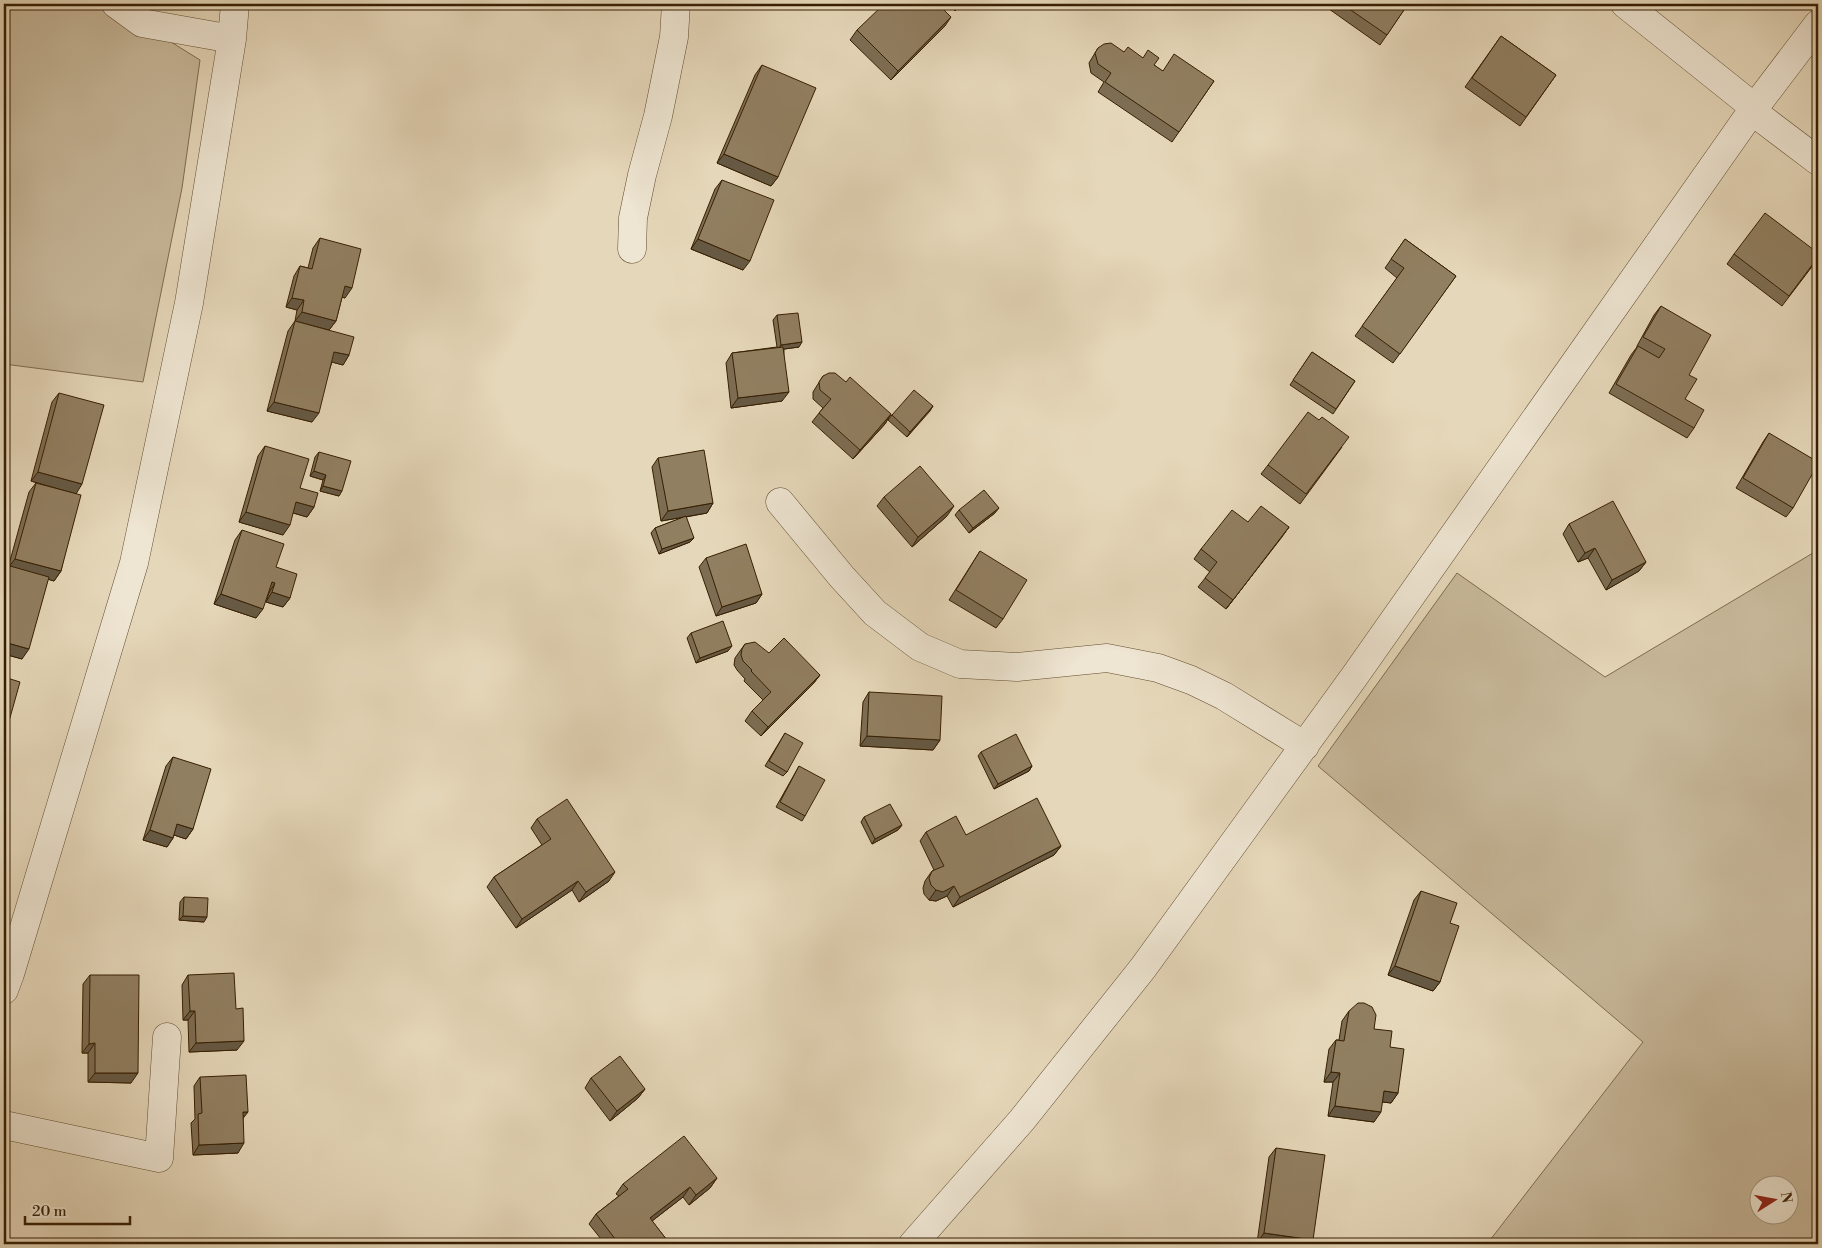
<svg xmlns="http://www.w3.org/2000/svg" width="1822" height="1248" viewBox="0 0 1822 1248" font-family="'Libre Bodoni',serif">
<style>
.green{fill:#c7b89a;stroke:#7f6c4e;fill-rule:evenodd}
.lines{fill:none;stroke-linecap:round;stroke-linejoin:round}
.minor-casing{stroke:#624d30;stroke-width:29}
.minor{stroke:#eee5d2;stroke-width:28}
.wall{fill:#7d6d53;stroke:#371f02}
.shaded-wall{fill:#665944;stroke:#371f02}
.building{fill:#917f61;stroke:#371f02}
</style>
<rect width="100%" height="100%" fill="#e5d7b9"/>
<filter id="stains"><feTurbulence type="fractalNoise" baseFrequency=".004" numOctaves="4"/><feColorMatrix values="0 0 0 0 .2 0 0 0 0 .09 0 0 0 0 .02 0 0 0 .5 -.17"/></filter>
<radialGradient id="worn" r=".72"><stop offset=".6" stop-color="#630" stop-opacity="0"/><stop offset="1" stop-color="#630" stop-opacity=".3"/></radialGradient>
<path class="green" d="M4 4H110L200 60 182 188 143 382 4 364Z
M1818 550V1244H1487L1643 1042 1318 766 1457 573 1605 677ZM1760 1186H1790V1216H1760Z"/>
<g class="lines">
<defs>
<path id="minor" d="M116 4 142 23 232 39
M1625 4 1755 108
M1752 111 1818 161
M632 249 633 218 642 175 658 116 674 37 676 4
M780 502 842 577 875 613 920 647 960 664 1017 667 1107 658 1158 668 1191 680 1224 696 1305 746
M4 990 10 974 134 563 189 303 232 39 235 4
M4 1125 159 1158 167 1037
M913 1244 1022 1120 1143 968 1354 677 1752 111 1818 24"/>
</defs>
<use href="#minor" class="minor-casing"/>
<use href="#minor" class="minor"/>
</g>
<path class="wall" d="M948 4H962L955 11Z
M1333 4H1408L1380 45 1329 9Z
M945 26 891 80 850 40 857 30Z
M1501 36 1556 75 1520 126 1465 87Z
M1098 48 1124 52 1154 65 1162 71 1214 81 1172 142 1098 92 1104 82 1091 73 1089 63Z
M762 65 778 177 771 186 717 163 755 75Z
M722 180 743 270 691 249 715 189Z
M320 238 345 298 342 297 336 321 329 330 295 321 297 310 286 307 294 276 300 266 308 268 313 248Z
M1405 239 1456 276 1393 363 1355 336 1397 278 1385 268Z
M1734 254 1814 264 1782 306 1727 264Z
M1661 306 1685 399 1694 428 1687 438 1609 393 1631 355 1637 347V346L1654 315Z
M777 315 799 347 784 349 782 401 731 408 726 363 732 353 777 347 773 320Z
M1818 320V332L1813 329Z
M295 321 349 355 343 365 332 362 312 422 267 411 288 331Z
M1312 352 1355 381 1333 414 1290 385Z
M823 376 846 382 891 414 885 424 853 459 812 422 823 408 813 399V392Z
M59 393 76 494 61 571 54 581 48 579 22 659 4 654V574L8 568 29 492 36 483 47 486 31 481 52 402Z
M933 406 907 437 888 420 892 415Z
M1769 433 1793 508 1786 517 1736 488 1763 442Z
M265 446 300 488 314 507 307 517 293 513 283 535 239 522 258 456Z
M1342 447 1300 504 1261 474 1268 465Z
M319 452 339 496 320 491 323 480 310 476 315 457Z
M658 458 713 503 707 513 686 517 690 542 659 554 651 533 655 528 685 517 661 521 652 467Z
M884 497 947 516 912 547 877 506Z
M959 510 995 513 969 533 955 515Z
M1248 522 1289 527 1226 609 1198 587 1210 572 1194 559 1201 549Z
M1569 524 1646 562 1639 571 1606 590 1588 558 1578 562 1563 534Z
M242 530 276 567 290 598 283 607 266 602 269 593 268 592 256 618 214 604 235 540Z
M980 551 1003 619 996 628 949 600Z
M706 558 762 594 756 603 716 616 699 567Z
M691 633 728 651 696 663 687 638Z
M745 644 820 675 813 684 761 736 745 721 752 711 763 700 744 681 745 679 737 670 734 665 735 658Z
M869 692 940 740 933 750 860 746 863 702Z
M785 733 787 772 783 776 765 766Z
M981 752 1032 766 1029 771 994 789 978 756Z
M173 757 193 829 186 839 174 835 173 838 167 847 143 840 166 766Z
M799 766 805 816 802 821 776 807Z
M864 817 902 825 898 830 872 844 861 822Z
M537 819 609 881 579 902 572 890 516 928 487 887 494 877 542 845 531 828Z
M926 832 966 835 1061 846 1054 855 953 907 947 896 936 901 929 900 924 894 923 888 925 881 932 871 934 870 920 841Z
M1421 891 1450 923 1440 982 1433 991 1388 975 1414 900Z
M184 897 204 922 179 920 180 902Z
M90 975 131 1083 88 1082V1053H82L83 984Z
M188 975 237 1050 189 1052 188 1020H183L182 985Z
M1349 1011 1374 1029 1390 1047 1398 1093 1391 1103 1382 1102 1374 1122 1328 1116 1333 1082H1324L1329 1049 1336 1040H1339L1342 1021Z
M200 1077 243 1118 238 1153 193 1155 191 1123 195 1119 194 1086Z
M591 1078 645 1089 638 1098 610 1121 585 1088Z
M1276 1148 1310 1244H1267L1257 1243 1269 1157Z
M717 1178 710 1188 689 1205 683 1197 652 1221 670 1244H605L589 1224 596 1214 619 1196 616 1194 623 1184Z"/>
<path class="shaded-wall" d="M951 17 945 26 891 80 898 71Z
M724 154 778 177 771 186 717 163Z
M698 239 750 261 743 270 691 249Z
M345 286 352 288 345 298 338 296Z
M292 298 304 300 297 310 286 307Z
M302 312 336 321 329 330 295 321Z
M802 342 799 347 777 350 781 345Z
M334 352 349 355 343 365 328 361Z
M789 392 782 401 731 408 738 398Z
M274 402 319 413 312 422 267 411Z
M933 406 930 411 907 437 910 432Z
M891 414 885 424 853 459 860 450Z
M314 471 326 475 323 480 310 476Z
M38 472 82 484 76 494 31 481Z
M323 486 342 491 339 496 320 491Z
M296 502 314 507 307 517 290 512Z
M713 503 707 513 661 521 668 511Z
M954 506 947 516 912 547 918 537Z
M999 508 995 513 969 533 973 528Z
M246 512 290 525 283 535 239 522Z
M1289 527 1282 537 1226 609 1233 600Z
M694 538 690 542 659 554 662 549Z
M1595 548 1588 558 1578 562 1585 553Z
M15 559 61 571 54 581 9 568 10 566 8 568Z
M1646 562 1639 571 1606 590 1612 580Z
M272 582 275 583 269 593 265 591Z
M272 592 290 598 283 607 266 602Z
M221 594 263 609 256 618 214 604Z
M762 594 756 603 716 616 722 607Z
M4 642 29 649 22 659 4 654Z
M732 646 728 651 696 663 700 658Z
M820 675 813 684 761 736 768 727Z
M867 736 940 740 933 750 860 746Z
M1032 766 1029 771 994 789 998 784Z
M177 824 193 829 186 839 171 834Z
M902 825 898 830 872 844 875 839Z
M150 830 173 838 167 847 143 840Z
M1061 846 1054 855 953 907 960 897Z
M615 872 609 881 579 902 586 892Z
M578 881 572 890 516 928 522 919Z
M954 886 947 896 936 901 929 900 936 890Z
M183 916 207 917 204 922 179 920Z
M1395 966 1440 982 1433 991 1388 975Z
M190 1011H195L188 1020H183Z
M244 1041 237 1050 189 1052 196 1043Z
M95 1043 88 1053H82L89 1044Z
M1331 1072 1340 1073 1333 1082H1324Z
M95 1073H138L131 1083 88 1082Z
M645 1089 638 1098 610 1121 617 1111Z
M1384 1091 1398 1093 1391 1103 1377 1101Z
M1335 1106 1381 1112 1374 1122 1328 1116Z
M243 1112H248L241 1121Z
M244 1143 238 1153 193 1155 199 1145Z
M717 1178 710 1188 689 1205 696 1195Z
M690 1187 683 1197 643 1228 650 1218Z
M1264 1233 1313 1240 1310 1244H1267L1257 1243Z"/>
<path class="building" d="M884 4H938L951 17 898 71 857 30Z
M1342 4H1408L1387 35Z
M1501 36 1556 75 1526 117 1472 78Z
M1111 43 1124 52 1128 47 1143 58 1148 50 1159 58 1154 65 1163 71 1174 54 1214 81 1179 132 1105 82 1111 73 1098 64 1095 53 1098 48 1104 44Z
M762 65 816 88 778 177 724 154Z
M722 180 774 200 750 261 698 239Z
M1765 213 1818 253V257L1789 296 1734 254Z
M320 238 361 249 352 288 345 286 336 321 302 312 304 300 292 298 300 266 312 269Z
M1405 239 1456 276 1400 354 1362 326 1404 268 1391 259Z
M1661 306 1711 335 1689 375 1697 379 1685 399 1704 410 1694 428 1616 384 1638 346 1659 358 1665 349 1643 337Z
M798 313 802 342 781 345 777 315Z
M295 321 354 337 349 355 334 352 319 413 274 402Z
M783 347 789 392 738 398 732 353Z
M1312 352 1355 381 1336 409 1293 380Z
M829 373H835L846 382 850 377 891 414 860 450 819 413 831 399 820 390 819 382 823 376Z
M914 390 933 406 910 432 892 415Z
M59 393 104 405 82 484 38 472Z
M1308 412 1319 420 1322 417 1349 437 1306 494 1268 465Z
M1769 433 1818 462V464L1793 508 1743 478Z
M265 446 309 459 300 488 318 493 314 507 296 502 290 525 246 512Z
M704 450 713 503 668 511 658 458Z
M319 452 351 461 342 491 323 486 326 475 314 471Z
M920 466 954 506 918 537 884 497Z
M36 483 81 495 61 571 15 559Z
M984 490 999 508 973 528 959 510Z
M1613 501 1646 562 1612 580 1595 548 1585 553 1569 524Z
M1261 506 1289 527 1233 600 1205 578 1217 562 1201 549 1232 510 1248 522Z
M686 516 694 538 662 549 655 528Z
M242 530 284 544 276 567 297 574 290 598 272 592 275 583 272 582 263 609 221 594Z
M746 544 762 594 722 607 706 558Z
M980 551 1027 580 1003 619 956 590Z
M10 566 49 577 29 649 4 642V579L6 580Z
M723 621 732 646 700 658 691 633Z
M784 638 820 675 768 727 752 711 771 692 751 671 752 670 743 661 741 655 742 649 745 644 755 642 769 653Z
M4 677 20 682 4 739Z
M869 692 942 696 940 740 867 736Z
M785 733 803 743 787 772 769 761Z
M1016 734 1032 766 998 784 981 752Z
M173 757 211 769 193 829 177 824 173 838 150 830Z
M799 766 825 780 805 816 780 802Z
M1037 798 1061 846 960 897 954 886 943 892 936 890 931 885 929 878 932 871 944 866 926 832 956 816 966 835Z
M567 799 615 872 586 892 578 881 522 919 494 877 551 839 537 819Z
M890 804 902 825 875 839 864 817Z
M1421 891 1457 903 1450 923 1459 926 1440 982 1395 966Z
M184 897 208 898 207 917 183 916Z
M234 973 236 1009 243 1008 244 1041 196 1043 195 1011H190L188 975Z
M90 975H139L138 1073H95V1043L89 1044Z
M1358 1003H1364L1372 1007 1376 1015 1374 1029 1392 1031 1390 1047 1404 1049 1398 1093 1384 1091 1381 1112 1335 1106 1340 1073 1331 1072 1336 1040 1344 1041 1349 1011Z
M620 1056 645 1089 617 1111 591 1078Z
M246 1075 248 1112H243L244 1143 199 1145 198 1114 202 1113 200 1077Z
M684 1136 717 1178 696 1195 690 1187 650 1218 670 1244H619L596 1214 628 1189 623 1184Z
M1276 1148 1325 1155 1313 1240 1264 1233Z"/>
<rect width="1822" height="1248" fill="none" stroke="#e5d7b9" stroke-width="20"/>
<rect x="5" y="5" width="1812" height="1238" fill="none" stroke="#371f02" stroke-width="2.5"/>
<rect x="10" y="10" width="1802" height="1228" fill="none" stroke="#371f02"/>
<g transform="translate(1774 1200) rotate(79)"><circle r="24" fill="#eee5d2" stroke="#a5967f"/>
<path d="M0-4L9 19L0 12L-9 19Z" fill="#8f2418"/>
<text y="-8" font-size="14" font-weight="bold" text-anchor="middle" fill="#371f02">N</text>
</g>
<path d="M25 1216v8h105v-8" fill="none" stroke="#371f02" stroke-width="2.5"/>
<text x="32" y="1216" font-size="15" fill="#371f02" stroke="#eee5d2" stroke-width="4" paint-order="stroke">20 m</text>
<rect width="100%" height="100%" filter="url(#stains)"/>
<rect width="100%" height="100%" fill="url(#worn)"/>
</svg>
